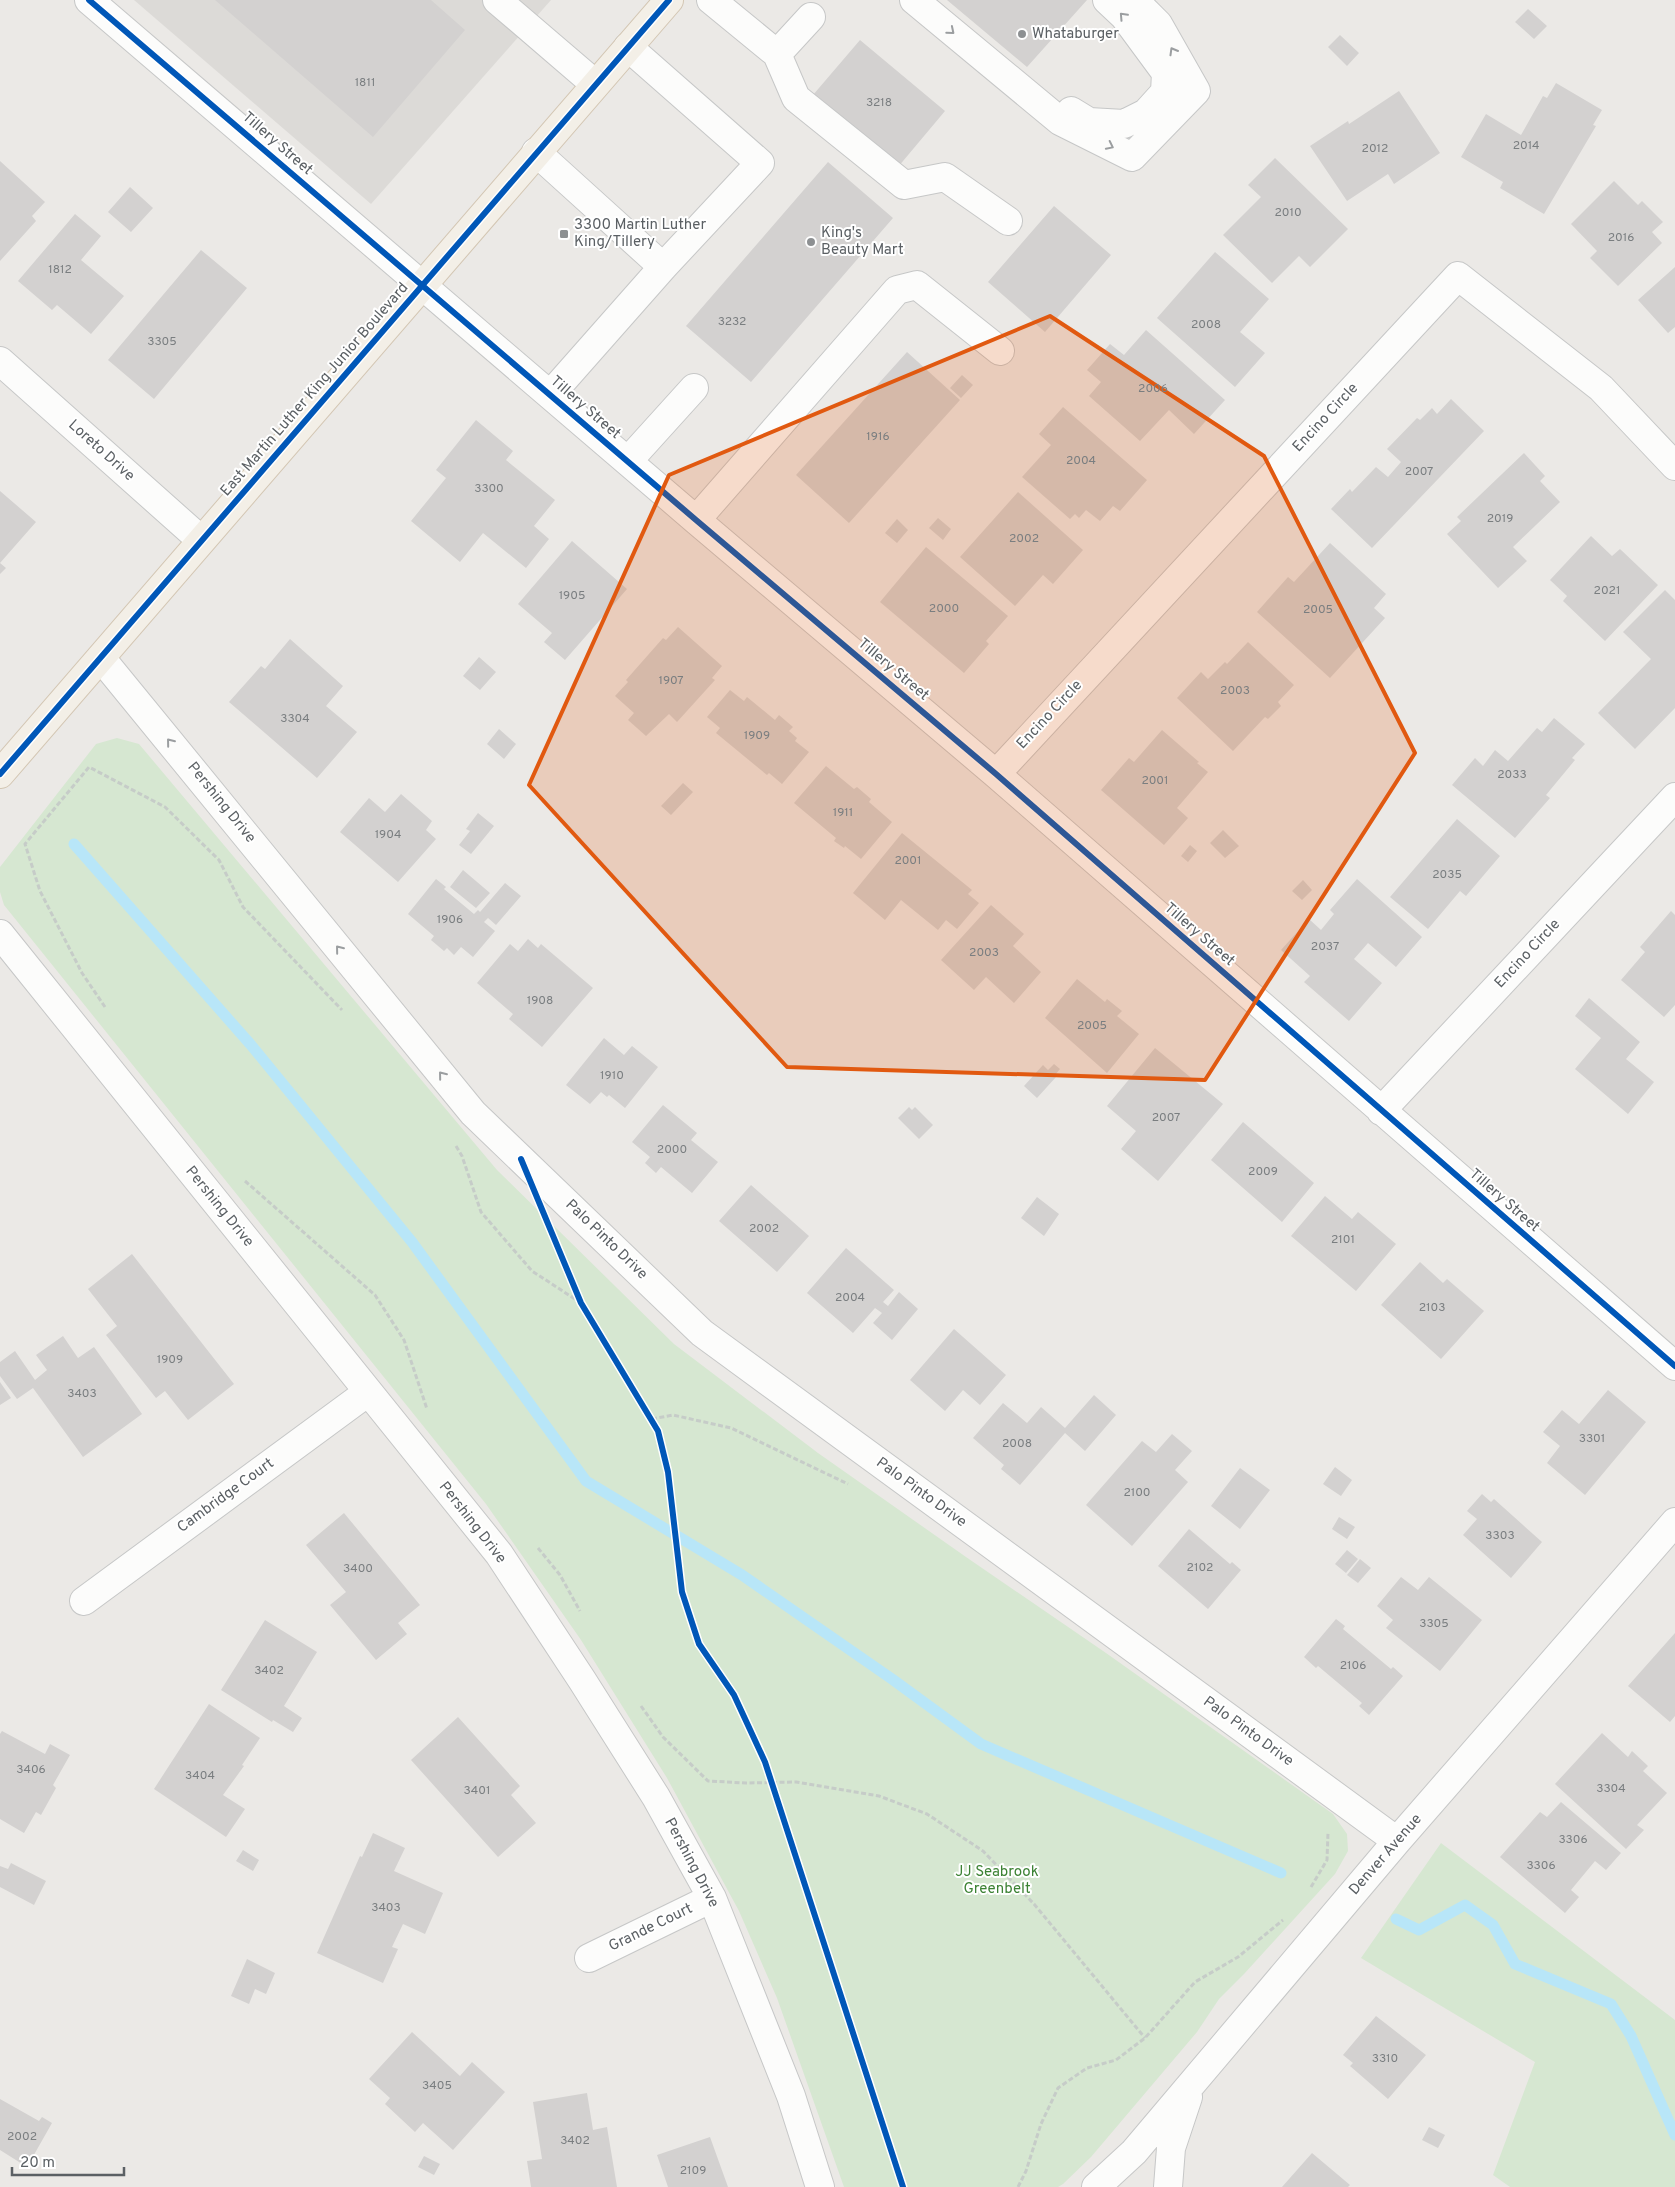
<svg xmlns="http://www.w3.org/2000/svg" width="1675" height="2187" viewBox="0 0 1675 2187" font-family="Overpass,sans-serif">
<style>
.industrial{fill:#dcdad7}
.green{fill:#d6e7d1}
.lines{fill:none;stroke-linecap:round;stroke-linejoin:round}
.stream{stroke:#b8e6f8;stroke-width:11}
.building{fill:#d3d1d0}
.minor-casing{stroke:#c6c7c7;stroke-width:30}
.major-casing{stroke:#d3c6b3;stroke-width:30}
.path{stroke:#c6ccc8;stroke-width:3;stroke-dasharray:5 2.5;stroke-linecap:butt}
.minor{stroke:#fcfcfb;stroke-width:28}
.major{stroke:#f3efe7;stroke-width:28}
.cycleway-casing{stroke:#fff;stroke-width:9}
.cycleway{stroke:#0057b8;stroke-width:6}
.oneway{stroke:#9b9ea0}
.marked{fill:#e15910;fill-opacity:0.2;stroke:#e15910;stroke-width:4;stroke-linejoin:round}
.poi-dot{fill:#8d9092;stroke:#fff;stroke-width:2}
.labels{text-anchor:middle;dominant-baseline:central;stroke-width:4;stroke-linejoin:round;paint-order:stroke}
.number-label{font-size:12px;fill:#7a7e80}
.poi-label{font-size:15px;fill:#5b6064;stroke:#fff;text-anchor:start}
.street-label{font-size:15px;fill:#5b6064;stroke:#fff}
.park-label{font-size:15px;fill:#3c8234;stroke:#fff}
</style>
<rect width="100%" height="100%" fill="#ebe9e6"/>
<path class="industrial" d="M134 0H551L371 204Z"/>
<path class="green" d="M117 738 139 744 497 1170 674 1344 818 1453 966 1557 1106 1653 1333 1814 1347 1834 1348 1851 1335 1874 1244 1974 1219 1999 1197 2032 1091 2157 1063 2184 1058 2187H844L777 1998 739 1911 667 1778 581 1640 486 1504 4 905 0 892V867L96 744Z
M1441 1843 1675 2020V2187H1510L1493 2175 1535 2062 1361 1958Z"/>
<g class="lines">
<path class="stream" d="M74 844 251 1045 412 1242 586 1481 742 1575 892 1679 981 1744 1281 1873
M1396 1919 1419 1930 1465 1905 1493 1925 1515 1964 1611 2004 1631 2036 1675 2135"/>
</g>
<path class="building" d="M215 0H431L465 30 373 137Z
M947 0H1087L1027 67Z
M1528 9 1547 26 1534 39 1515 22Z
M1340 35 1359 53 1347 66 1328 47Z
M860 40 945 111 898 167 813 95Z
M1556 83 1602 110 1593 125 1596 126 1544 214 1500 188 1503 182 1461 157 1486 114 1521 135 1543 96 1547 98Z
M1399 91 1440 153 1394 184 1388 174 1347 201 1310 146 1348 121 1349 124Z
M1275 158 1348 229 1310 267 1299 256 1272 283 1223 235 1261 197 1248 185Z
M0 161 45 202 32 216 36 221 0 261Z
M828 162 893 218 751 382 686 326Z
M1614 181 1638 205 1642 201 1663 222 1652 232 1662 243 1618 286 1590 258 1597 251 1571 224Z
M130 187 153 208 131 232 108 212Z
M1054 206 1111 255 1045 332 988 282Z
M75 214 101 236 81 260 124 296 91 334 57 305 52 310 18 281Z
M201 250 247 288 154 399 108 360Z
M1215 252 1269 299 1240 332 1265 353 1235 387 1157 318Z
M1675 267V327L1668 333 1638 300Z
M1146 330 1225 400 1194 434 1169 410 1140 441 1089 396 1101 382 1087 370 1110 344 1124 355Z
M907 352 960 400 849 523 796 475Z
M962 375 973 385 961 398 950 388Z
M1451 399 1484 431 1372 548 1331 509 1350 489 1352 492 1376 467 1388 477 1401 462 1387 449 1417 418 1420 420 1432 408 1437 414Z
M1063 407 1147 480 1120 511 1113 506 1100 521 1086 510 1079 518 1075 514 1070 519 1022 477 1051 445 1039 434Z
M476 420 513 451 506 460 555 500 534 526 549 539 526 568 483 533 460 562 411 521 446 478 436 470Z
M1524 453 1545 476 1540 481 1560 502 1513 547 1527 561 1498 588 1447 534 1461 521 1457 517Z
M0 491 36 522 0 563 6 568 0 574Z
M1018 492 1083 550 1053 584 1043 575 1015 606 960 557Z
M938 518 951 529 943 540 929 528Z
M897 519 908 530 897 543 885 533Z
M1591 536 1612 556 1620 549 1658 585 1605 641 1563 601 1567 596 1550 580Z
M572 541 627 589 565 660 544 642 552 633 518 604Z
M1330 543 1386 594 1374 608 1385 618 1330 678 1257 612 1288 577 1294 582Z
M926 547 1008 616 986 641 989 644 964 673 880 602Z
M1665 590 1675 600V708L1635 749 1598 713 1651 659 1623 632Z
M678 627 722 666 712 678 715 680 677 722 669 714 646 736 628 720 634 713 615 696 628 682 626 680 663 638 666 640Z
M290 639 343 686 326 706 357 732 317 778 229 702 261 666 265 669Z
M1248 642 1294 685 1278 702 1281 706 1268 719 1265 717 1233 751 1177 698 1201 672 1208 679 1225 662 1227 664Z
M479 657 496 672 480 690 463 676Z
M730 690 744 701 747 697 775 720 779 715 793 727 789 731 797 738 795 741 809 752 782 784 769 773 767 775 716 733 720 728 707 717Z
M1554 718 1585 744 1572 758 1575 760 1546 795 1550 798 1515 838 1452 785 1475 758 1483 766 1495 750 1508 761 1537 728 1542 732Z
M499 729 516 744 504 759 487 744Z
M1162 730 1199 762 1197 763 1208 772 1177 808 1188 818 1164 845 1101 790 1129 758 1134 762Z
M826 766 854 789 857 787 871 799 869 802 892 822 861 859 845 846 844 848 834 841 836 838 794 803Z
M683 783 693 792 671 815 661 806Z
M401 794 432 821 426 830 436 839 398 882 340 832 369 798 385 812Z
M478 813 494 826 471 854 459 845 470 831 466 829Z
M1457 819 1500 856 1466 896 1460 891 1428 929 1390 897Z
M1223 830 1239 846 1225 858 1210 843Z
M902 833 972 890 968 894 979 903 957 929 946 920 938 930 901 900 885 920 853 893Z
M1190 845 1197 851 1188 862 1181 856Z
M463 870 490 893 476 908 450 887Z
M436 879 446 887 444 889 474 914 478 910 480 912 505 883 521 896 496 925 488 918 484 922 495 931 473 957 461 947 454 955 447 948 444 951 431 940 434 936 408 914Z
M1357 879 1422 937 1396 967 1368 943 1354 959 1382 983 1349 1021 1304 982 1310 976 1281 950 1309 919 1321 930 1334 914 1330 910Z
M1303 880 1312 890 1302 900 1292 891Z
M991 905 1024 934 1013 946 1041 972 1014 1003 986 977 974 990 941 960Z
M1671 911 1675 915V1005L1664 1017 1621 980 1645 952 1640 947Z
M528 939 538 948 541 944 593 988 542 1047 509 1019 513 1014 477 983 510 944 518 951Z
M1077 979 1105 1002 1107 999 1122 1011 1117 1016 1139 1034 1107 1073 1045 1018Z
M1589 998 1640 1042 1626 1059 1654 1082 1628 1114 1575 1069 1601 1038 1575 1016Z
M604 1038 624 1055 632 1046 658 1067 625 1108 609 1095 607 1097 601 1092 590 1104 566 1085Z
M1155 1048 1223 1104 1158 1181 1121 1149 1136 1131 1107 1106Z
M1054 1064 1060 1069 1055 1075 1056 1077 1037 1098 1024 1086 1043 1065 1048 1070Z
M663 1105 697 1133 691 1140 718 1162 692 1193 661 1167 656 1173 645 1163 650 1157 632 1142Z
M909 1107 912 1110 915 1107 933 1125 919 1139 898 1118Z
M1243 1122 1314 1183 1282 1222 1211 1160Z
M751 1185 809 1236 777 1272 719 1221Z
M1325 1196 1352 1219 1358 1212 1396 1244 1356 1291 1291 1236Z
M1037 1197 1059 1214 1044 1236 1021 1218Z
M846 1248 894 1290 883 1302 888 1306 899 1292 918 1309 892 1340 873 1323 882 1313 875 1308 853 1333 807 1293Z
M132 1254 234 1384 188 1420 165 1391 156 1398 106 1335 117 1326 88 1289Z
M1420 1262 1443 1283 1447 1279 1484 1311 1441 1359 1381 1305Z
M954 1329 1006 1375 980 1405 963 1390 945 1411 910 1380Z
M63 1336 78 1358 94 1347 142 1414 83 1457 33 1388 17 1399 0 1376V1362L15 1351 35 1380 47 1370 36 1355Z
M0 1382 11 1398 0 1405Z
M1608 1390 1646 1422 1585 1495 1547 1463 1560 1446 1543 1432 1562 1410 1579 1424Z
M1094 1395 1116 1415 1085 1451 1065 1433 1020 1485 1001 1469 1004 1465 973 1438 1003 1403 1027 1423 1041 1407 1065 1428Z
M1172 1434 1192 1451 1175 1470 1188 1482 1132 1546 1086 1505 1142 1441 1156 1452Z
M1335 1467 1352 1480 1341 1496 1323 1484Z
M1240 1468 1270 1490 1240 1529 1211 1506Z
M1482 1494 1491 1502 1494 1499 1542 1542 1511 1578 1463 1535 1477 1519 1467 1511Z
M344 1513 420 1605 398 1623 407 1634 376 1660 330 1605 346 1592 306 1545Z
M1339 1517 1355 1527 1347 1539 1332 1529Z
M1189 1529 1230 1564 1232 1562 1241 1570 1208 1609 1158 1566Z
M1347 1550 1358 1559 1346 1573 1335 1564Z
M1360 1559 1371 1568 1358 1583 1347 1575Z
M1401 1577 1418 1590 1429 1577 1482 1620 1440 1671 1386 1628 1393 1620 1377 1606Z
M1336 1619 1345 1626 1343 1629 1391 1669 1393 1667 1403 1676 1369 1715 1359 1706 1362 1703 1318 1666 1316 1668 1304 1657Z
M265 1620 317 1652 284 1706 302 1718 293 1732 273 1720 272 1722 221 1690Z
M1675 1633V1716L1670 1722 1628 1686Z
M209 1704 260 1738 242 1765 244 1766 223 1795 245 1809 226 1837 154 1789Z
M458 1717 520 1786 511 1795 536 1823 498 1857 411 1760Z
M2 1731 45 1754 50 1744 70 1755 53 1785 56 1788 41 1815 36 1812 24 1833 0 1819V1734Z
M1602 1733 1628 1757 1632 1751 1648 1766 1643 1771 1667 1793 1637 1825 1644 1830 1626 1849 1555 1784Z
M1561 1802 1621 1853 1606 1870 1595 1861 1571 1890 1579 1897 1565 1913 1500 1857 1540 1812 1547 1817Z
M373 1833 405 1848 394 1871 443 1893 425 1934 403 1924 392 1947 398 1949 383 1983 317 1953 360 1856 362 1857Z
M243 1850 259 1860 253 1871 236 1861Z
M11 1863 46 1881 34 1905 0 1887V1866L8 1869Z
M247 1959 275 1973 266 1994 255 1989 249 2004 231 1996Z
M1376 2016 1426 2055 1388 2099 1350 2066 1353 2063 1343 2055Z
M412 2032 460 2076 472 2062 505 2092 453 2150 423 2123 415 2132 385 2104 390 2098 369 2079Z
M587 2093 593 2130 607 2127 617 2187H531L527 2161 542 2159 533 2102Z
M0 2099 39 2121 42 2117 52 2123 27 2167 0 2150Z
M1429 2127 1445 2135 1438 2148 1422 2140Z
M710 2137 728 2187H668L657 2155Z
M1312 2153 1350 2185 1348 2187H1282Z
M424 2156 440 2164 434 2175 418 2167Z"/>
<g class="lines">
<defs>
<path id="minor" d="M89 0 696 520 996 774 1675 1366
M497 0 595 84
M711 0 777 54 796 98 904 185 945 177 1008 221
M914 0 1060 121 1132 157 1196 91 1158 24 1134 0
M777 54 811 17
M1071 111 1089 122 1124 124 1146 113 1165 92 1166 73 1124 16 1107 0
M536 152 663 267
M0 361 201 540
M550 395 663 267 760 163 628 47
M628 461 694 388
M696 520 897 290 917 285 1000 351
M101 658 473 1113 702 1333 1397 1841
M996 774 1458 276 1601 388 1675 466
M0 934 499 1554 582 1680 656 1797 712 1898 791 2096 820 2187
M1381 1111 1675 797
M84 1601 368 1392
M589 1958 712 1898
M1096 2187 1134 2152 1397 1841 1675 1522
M1168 2187 1171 2148 1188 2097"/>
<path id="major" d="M0 774 669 0"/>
</defs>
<use href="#minor" class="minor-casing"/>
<use href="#major" class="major-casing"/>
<path class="path" d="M105 1007 82 973 40 891 25 844 89 767 165 807 219 860 243 907 342 1010
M456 1146 462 1156 481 1212 532 1271 581 1303
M245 1181 375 1295 404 1340 427 1409
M652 1419 673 1415 731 1428 848 1484
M538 1548 560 1575 580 1611
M641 1706 663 1737 708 1781 746 1783 796 1782 879 1796 927 1814 983 1851 1034 1904 1145 2038
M1311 1887 1327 1860 1328 1833
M1018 2187 1026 2171 1041 2124 1058 2088 1087 2068 1116 2060 1145 2038 1195 1982 1238 1957 1283 1920"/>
<use href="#minor" class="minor"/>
<use href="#major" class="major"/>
<defs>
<path id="cycleway" d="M89 0 696 520 996 774 1675 1366
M0 774 669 0
M521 1159 581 1303 658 1431 668 1472 682 1592 699 1644 734 1695 765 1762 903 2187"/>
</defs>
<use href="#cycleway" class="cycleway-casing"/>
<use href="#cycleway" class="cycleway"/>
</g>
<defs><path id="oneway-chevron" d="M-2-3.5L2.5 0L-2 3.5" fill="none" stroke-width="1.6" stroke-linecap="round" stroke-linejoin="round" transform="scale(1.25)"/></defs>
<g class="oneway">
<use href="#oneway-chevron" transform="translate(1123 16) rotate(-133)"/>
<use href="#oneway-chevron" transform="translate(951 31) rotate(40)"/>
<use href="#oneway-chevron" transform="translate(1173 51) rotate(-120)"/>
<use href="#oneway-chevron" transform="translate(1110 146) rotate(26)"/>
<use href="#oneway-chevron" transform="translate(170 742) rotate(-129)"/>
<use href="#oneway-chevron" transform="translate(339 949) rotate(-129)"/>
<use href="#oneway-chevron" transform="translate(442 1075) rotate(-129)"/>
</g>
<path class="marked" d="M1050 316 1264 456 1415 753 1205 1080 787 1067 529 785 669 475Z"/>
<g class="poi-dot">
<circle cx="1022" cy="34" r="5"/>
<rect x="559" y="229" width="10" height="10" rx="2.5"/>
<circle cx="811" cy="242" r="5"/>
</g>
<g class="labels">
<g class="number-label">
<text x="365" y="83">1811</text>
<text x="879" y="103">3218</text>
<text x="1526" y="146">2014</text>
<text x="1375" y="149">2012</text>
<text x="1288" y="213">2010</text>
<text x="1621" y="238">2016</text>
<text x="60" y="270">1812</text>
<text x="732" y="322">3232</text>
<text x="1206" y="325">2008</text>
<text x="162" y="342">3305</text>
<text x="1153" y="389">2006</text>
<text x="878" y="437">1916</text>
<text x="1081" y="461">2004</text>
<text x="1419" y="472">2007</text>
<text x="489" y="489">3300</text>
<text x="1500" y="519">2019</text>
<text x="1024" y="539">2002</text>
<text x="1607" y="591">2021</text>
<text x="572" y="596">1905</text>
<text x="944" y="609">2000</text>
<text x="1318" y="610">2005</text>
<text x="671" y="681">1907</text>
<text x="1235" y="691">2003</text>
<text x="295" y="719">3304</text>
<text x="757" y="736">1909</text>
<text x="1512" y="775">2033</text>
<text x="1155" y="781">2001</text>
<text x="843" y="813">1911</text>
<text x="388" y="835">1904</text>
<text x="908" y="861">2001</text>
<text x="1447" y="875">2035</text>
<text x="450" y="920">1906</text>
<text x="1325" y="947">2037</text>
<text x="984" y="953">2003</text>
<text x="540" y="1001">1908</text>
<text x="1092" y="1026">2005</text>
<text x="612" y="1076">1910</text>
<text x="1166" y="1118">2007</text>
<text x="672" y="1150">2000</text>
<text x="1263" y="1172">2009</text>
<text x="764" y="1229">2002</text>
<text x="1343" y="1240">2101</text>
<text x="850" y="1298">2004</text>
<text x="1432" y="1308">2103</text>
<text x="170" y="1360">1909</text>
<text x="82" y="1394">3403</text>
<text x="1592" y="1439">3301</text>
<text x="1017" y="1444">2008</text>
<text x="1137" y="1493">2100</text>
<text x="1500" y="1536">3303</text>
<text x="1200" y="1568">2102</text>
<text x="358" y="1569">3400</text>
<text x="1434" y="1624">3305</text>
<text x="1353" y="1666">2106</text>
<text x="269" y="1671">3402</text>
<text x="31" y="1770">3406</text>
<text x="200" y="1776">3404</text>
<text x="1611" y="1789">3304</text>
<text x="477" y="1791">3401</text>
<text x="1573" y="1840">3306</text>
<text x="1541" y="1866">3306</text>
<text x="386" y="1908">3403</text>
<text x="1385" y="2059">3310</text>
<text x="437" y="2086">3405</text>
<text x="22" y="2137">2002</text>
<text x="575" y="2141">3402</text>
<text x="693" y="2171">2109</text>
</g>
<g class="poi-label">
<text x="1032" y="34">Whataburger</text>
<text x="574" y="225">3300 Martin Luther<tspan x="574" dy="17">King/Tillery</tspan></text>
<text x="821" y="233">King's<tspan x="821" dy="17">Beauty Mart</tspan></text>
</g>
<g class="street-label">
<text transform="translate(277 144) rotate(41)">Tillery Street</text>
<text transform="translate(315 390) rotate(-49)">East Martin Luther King Junior Boulevard</text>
<text transform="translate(585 408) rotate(41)">Tillery Street</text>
<text transform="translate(1326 418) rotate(-47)">Encino Circle</text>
<text transform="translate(101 451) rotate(42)">Loreto Drive</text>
<text transform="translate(893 670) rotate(40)">Tillery Street</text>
<text transform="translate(1050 715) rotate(-47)">Encino Circle</text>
<text transform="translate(221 803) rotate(51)">Pershing Drive</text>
<text transform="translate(1199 935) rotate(41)">Tillery Street</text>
<text transform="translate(1528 954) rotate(-47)">Encino Circle</text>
<text transform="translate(1504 1201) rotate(41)">Tillery Street</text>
<text transform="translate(219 1207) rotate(51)">Pershing Drive</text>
<text transform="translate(606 1240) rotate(44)">Palo Pinto Drive</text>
<text transform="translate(921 1493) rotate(36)">Palo Pinto Drive</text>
<text transform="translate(226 1496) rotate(-36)">Cambridge Court</text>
<text transform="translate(472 1523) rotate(52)">Pershing Drive</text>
<text transform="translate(1248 1732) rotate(36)">Palo Pinto Drive</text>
<text transform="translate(1386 1855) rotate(-49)">Denver Avenue</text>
<text transform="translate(691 1863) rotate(62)">Pershing Drive</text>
<text transform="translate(651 1928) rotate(-26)">Grande Court</text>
</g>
<g class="park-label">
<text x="997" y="1872">JJ Seabrook<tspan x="997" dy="17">Greenbelt</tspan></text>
</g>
</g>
<path d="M12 2167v8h112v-8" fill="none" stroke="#5b6064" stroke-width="2.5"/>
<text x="20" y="2167" font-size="15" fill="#5b6064" stroke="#ffffff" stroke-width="4" paint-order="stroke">20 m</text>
</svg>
